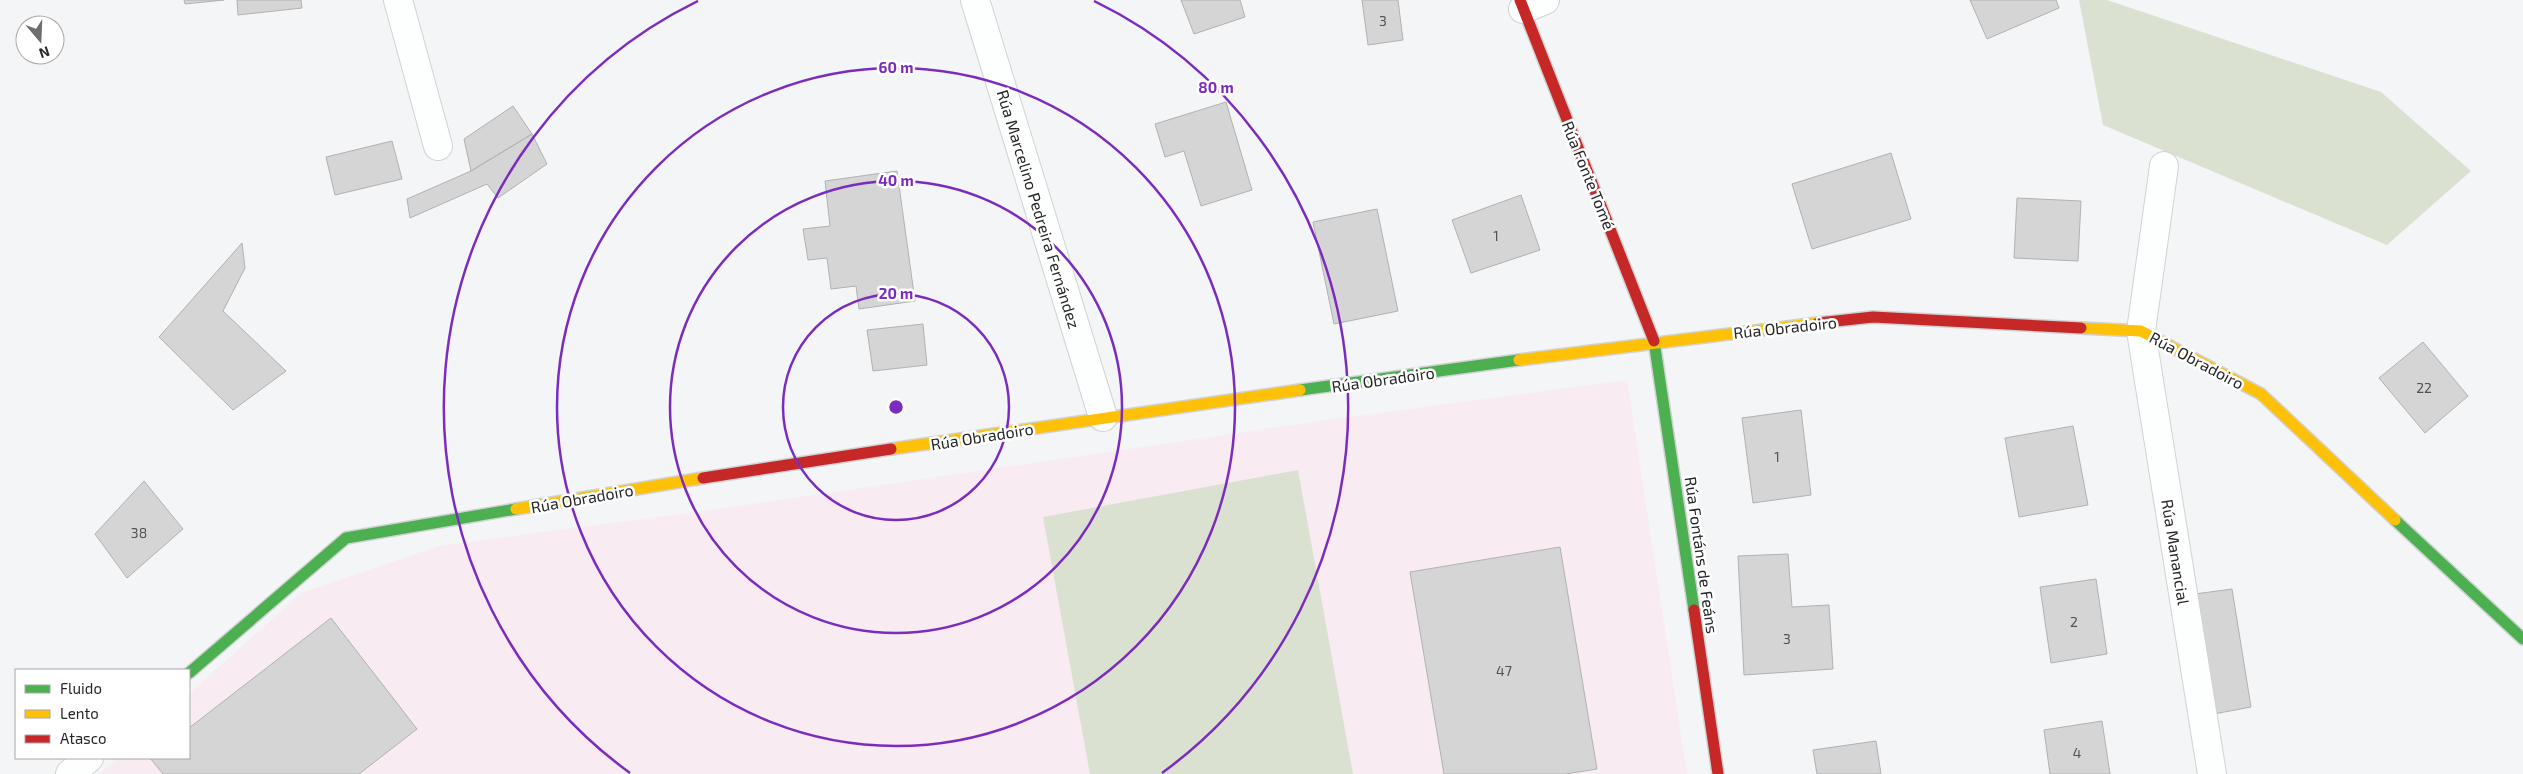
<svg xmlns="http://www.w3.org/2000/svg" width="2523" height="774" viewBox="0 0 2523 774" font-family="'Exo 2',sans-serif">
<style>
.education{fill:#f8ebf2}
.green{fill:#dae1d1}
.building{fill:#d5d5d6;stroke:#b1b1b2}
.lines{fill:none;stroke-linecap:round;stroke-linejoin:round}
.street-casing{stroke:#d1d2d4;stroke-width:30}
.fast-casing{stroke:#d1d2d4;stroke-width:14}
.slow-casing{stroke:#d1d2d4;stroke-width:14}
.jam-casing{stroke:#d1d2d4;stroke-width:14}
.street{stroke:#fdfefe;stroke-width:28}
.fast{stroke:#4caf50;stroke-width:11}
.slow{stroke:#ffc107;stroke-width:11}
.jam{stroke:#c62828;stroke-width:11}
.ring{fill:none;stroke:#7b2cbf;stroke-width:2.5}
.labels{text-anchor:middle;dominant-baseline:central;stroke-width:5;stroke-linejoin:round;paint-order:stroke}
.number-label{font-size:14px;fill:#515253}
.street-label{font-size:16px;fill:#252627;stroke:#fff}
.centre{fill:#7b2cbf;stroke:#fff;stroke-width:2.5}
.ring-label{font-size:15px;text-anchor:middle;font-weight:bold;fill:#7b2cbf;stroke:#fff;stroke-width:5;stroke-linejoin:round;paint-order:stroke}
</style>
<rect width="100%" height="100%" fill="#f4f5f7"/>
<path class="education" d="M1627 380 1687 774H99L118 758H189V694L301 593 439 546 725 508 1334 419Z"/>
<path class="green" d="M2079 0H2107L2381 92 2471 171 2387 245 2103 125Z
M1298 470 1353 774H1090L1043 517Z"/>
<path class="building" d="M184 0H224L185 4Z
M237 0H301L302 8 238 15Z
M1181 0H1240L1245 17 1194 34Z
M1362 0H1398L1403 40 1368 45Z
M1970 0H2056L2059 8 1987 39Z
M1226 102 1252 190 1201 206 1184 151 1165 157 1155 124Z
M513 106 532 134 471 171 464 139Z
M532 134 547 164 498 198 487 184 410 218 407 199 471 171Z
M392 141 402 179 335 195 326 157Z
M1891 153 1911 219 1812 249 1792 184Z
M897 171 915 301 859 309 856 286 831 289 827 258 808 260 803 229 830 226 825 181Z
M1521 195 1540 250 1471 273 1452 220Z
M2017 198 2081 201 2078 261 2014 258Z
M1377 209 1398 311 1334 324 1313 222Z
M242 243 245 268 223 311 286 371 233 410 159 337Z
M923 324 927 365 873 371 867 330Z
M2423 342 2468 396 2425 433 2379 378Z
M1801 410 1811 495 1753 503 1742 418Z
M2073 426 2088 505 2019 517 2005 438Z
M144 481 183 529 127 578 95 534Z
M1560 547 1597 769 1565 774H1444L1410 572Z
M1788 554 1792 607 1829 605 1833 669 1744 675 1738 556Z
M2096 579 2107 654 2051 663 2040 587Z
M2232 589 2251 707 2214 714 2195 594Z
M331 618 417 729 359 774H163L150 758H189V728Z
M2102 721 2110 774H2050L2044 730Z
M1876 741 1881 774H1817L1813 750Z"/>
<g class="lines">
<defs>
<path id="street" d="M398 0 438 146
M975 0 1103 417
M1523 9 1545 0
M2164 166 2141 331 2212 774
M70 774 89 758"/>
<path id="fast" d="M1654 341 1694 610
M1300 390 1519 360
M2395 520 2523 639
M189 673 346 538 516 509"/>
<path id="slow" d="M2081 328 2141 331 2261 394 2395 520
M1519 360 1818 323
M891 449 1300 390
M516 509 703 478"/>
<path id="jam" d="M1520 0 1654 341
M1818 323 1873 317 2081 328
M703 478 891 449
M1694 610 1718 774"/>
</defs>
<use href="#street" class="street-casing"/>
<use href="#fast" class="fast-casing"/>
<use href="#slow" class="slow-casing"/>
<use href="#jam" class="jam-casing"/>
<use href="#street" class="street"/>
<use href="#fast" class="fast"/>
<use href="#slow" class="slow"/>
<use href="#jam" class="jam"/>
</g>
<g class="ring">
<circle cx="896" cy="407" r="113"/>
<circle cx="896" cy="407" r="226"/>
<circle cx="896" cy="407" r="339"/>
<path d="M630 773A452 452 0 0 1 698 1M1094 1A452 452 0 0 1 1162 773"/>
</g>
<g class="labels">
<g class="number-label">
<text x="1383" y="20">3</text>
<text x="1496" y="235">1</text>
<text x="2424" y="387">22</text>
<text x="1777" y="456">1</text>
<text x="139" y="532">38</text>
<text x="2074" y="621">2</text>
<text x="1787" y="638">3</text>
<text x="1504" y="670">47</text>
<text x="2077" y="752">4</text>
</g>
<g class="street-label">
<text transform="translate(1589 175) rotate(68)">Rúa Fonte Tomé</text>
<text transform="translate(1039 209) rotate(73)">Rúa Marcelino Pedreira Fernández</text>
<text transform="translate(1785 327) rotate(-6)">Rúa Obradoiro</text>
<text transform="translate(2197 360) rotate(28)">Rúa Obradoiro</text>
<text transform="translate(1383 379) rotate(-8)">Rúa Obradoiro</text>
<text transform="translate(982 436) rotate(-9)">Rúa Obradoiro</text>
<text transform="translate(582 498) rotate(-10)">Rúa Obradoiro</text>
<text transform="translate(2176 552) rotate(81)">Rúa Manancial</text>
<text transform="translate(1702 555) rotate(82)">Rúa Fontáns de Feáns</text>
</g>
</g>
<circle cx="896" cy="407" r="8" class="centre"/>
<g class="ring-label">
<text x="896" y="73">60 m</text>
<text x="1216" y="93">80 m</text>
<text x="896" y="186">40 m</text>
<text x="896" y="299">20 m</text>
</g>
<rect x="15" y="669" width="175" height="90" fill="#ffffff" stroke="#a8a8a9"/>
<rect x="25" y="685" width="25" height="8" fill="#4caf50" stroke="#a8a8a9"/>
<text x="60" y="694" font-size="15" fill="#252627">Fluido</text>
<rect x="25" y="710" width="25" height="8" fill="#ffc107" stroke="#a8a8a9"/>
<text x="60" y="719" font-size="15" fill="#252627">Lento</text>
<rect x="25" y="735" width="25" height="8" fill="#c62828" stroke="#a8a8a9"/>
<text x="60" y="744" font-size="15" fill="#252627">Atasco</text>
<g transform="translate(40 40) rotate(161)"><circle r="24" fill="#ffffff" stroke="#a8a8a9"/>
<path d="M0-4L9 19L0 12L-9 19Z" fill="#6d6e70"/>
<text y="-8" font-size="14" font-weight="bold" text-anchor="middle" fill="#252627">N</text>
</g>
</svg>
